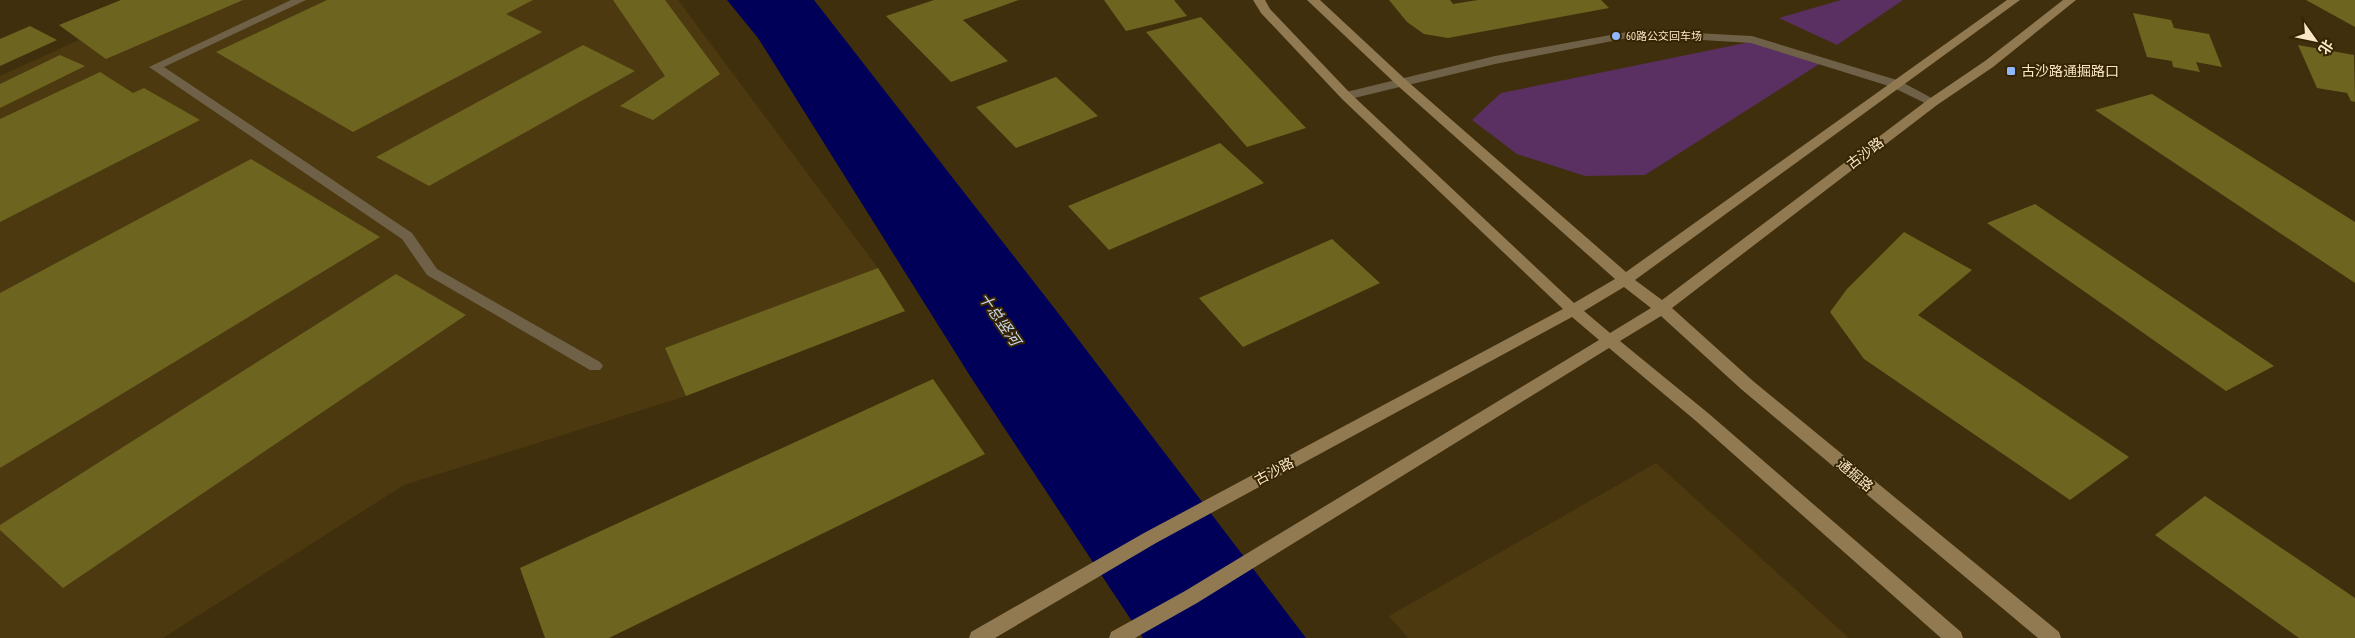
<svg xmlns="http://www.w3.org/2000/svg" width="2355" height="638" viewBox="0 0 2355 638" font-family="'PT Sans Narrow','Noto Sans SC',sans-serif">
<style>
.built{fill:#4c3910}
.green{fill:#5a2f62}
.water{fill:#000058}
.building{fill:#6d6420}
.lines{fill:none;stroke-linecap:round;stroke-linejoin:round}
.lane{fill:#6f6148;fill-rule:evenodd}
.secondary{fill:#917a52;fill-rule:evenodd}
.poi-dot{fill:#91b8fd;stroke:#362502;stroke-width:2}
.labels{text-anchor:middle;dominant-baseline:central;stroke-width:4;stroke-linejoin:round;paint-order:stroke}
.far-poi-label{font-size:11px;fill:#fae7c8;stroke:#362502;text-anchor:start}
.poi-label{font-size:14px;fill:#fae7c8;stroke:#362502;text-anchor:start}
.street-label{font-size:14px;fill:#fae7c8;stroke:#362502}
.water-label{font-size:15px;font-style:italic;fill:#c9d6ed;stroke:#362502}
</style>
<rect width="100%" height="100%" fill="#402f0c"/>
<path class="built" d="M121 0H678L878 268 905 311 686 396 404 485 163 638H0V76L79 40 59 25Z
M1656 463 1849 638H1408L1389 616Z"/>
<path class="green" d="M1841 0H1903L1837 45 1779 18Z
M1760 40 1821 63 1645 175 1585 176 1517 154 1472 120 1501 93Z"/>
<path class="water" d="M727 0H814L1055 309 1306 638H1143L972 379 758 38Z"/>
<path class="building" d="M121 0H243L106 59 59 25Z
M327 0H533L506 14 542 32 353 132 216 52Z
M613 0H665L720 74 653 120 620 106 665 76Z
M934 0H1019L963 20 1008 61 951 82 886 16Z
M1104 0H1174L1187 16 1126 31Z
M1389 0H1450L1453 4 1478 0H1601L1609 8 1448 38 1424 34 1407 22Z
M2306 0H2355V27Z
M2133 13 2171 20 2174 28 2209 34 2222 67 2196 62 2200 72 2173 67 2172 61 2147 57Z
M1201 17 1306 128 1247 147 1146 32Z
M30 26 57 40 0 66V39Z
M583 45 635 71 429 186 376 157Z
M2298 45 2354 55 2355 102 2351 101 2347 93 2317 88Z
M60 55 85 66 0 108V84Z
M100 72 133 93 144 88 200 120 0 222V119Z
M1056 77 1098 116 1016 148 976 107Z
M2152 94 2355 222V283L2095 110Z
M1220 143 1264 183 1109 250 1068 206Z
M251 159 380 237 0 468V293Z
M2035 204 2274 366 2226 391 1987 223Z
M1904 232 1972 270 1918 315 2129 457 2070 500 1864 359 1830 312 1847 289Z
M1332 239 1380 283 1243 347 1199 298Z
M878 268 905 311 686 396 665 348Z
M396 274 466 315 63 588 0 530V525Z
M933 379 985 454 609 638H545L520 568Z
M2205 496 2355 598V638H2299L2155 535Z"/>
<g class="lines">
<path class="lane" d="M291 0H306L164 67 412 233 437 269 600 362 603 366 600 370H590L427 275 402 239 149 67Z
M1638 30 1752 36 1900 81 1939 102 1933 106 1929 105 1892 87 1751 43 1638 36 1495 64 1346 100 1340 96 1342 93 1495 56Z"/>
<path class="secondary" d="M1253 0H1265L1270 9 1350 93 1574 303 1615 279 1398 86 1307 0H1320L1406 80 1626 272 2007 0H2020L1635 280 1662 300 1929 99 1985 61 2063 0H2076L1993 67 1937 105 1672 308 1753 381 2059 632 2061 638H2038L1741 389 1661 316 1620 341 1708 413 1961 632 1963 638H1941L1696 421 1609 348 1197 603 1135 638H1109L1111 632 1185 591 1599 340 1572 317 1156 543 995 638H969L971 632 1144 533 1563 309 1342 99 1261 13ZM1624 287 1651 308 1610 333 1584 311Z"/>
</g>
<g class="poi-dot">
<circle cx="1616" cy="36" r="5"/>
<rect x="2006" y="66" width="10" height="10" rx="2.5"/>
</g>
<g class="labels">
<g class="far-poi-label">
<text x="1626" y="36">60路公交回车场</text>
</g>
<g class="poi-label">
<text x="2021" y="71">古沙路通掘路口</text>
</g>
<g class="street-label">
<text transform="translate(1865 153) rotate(-37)">古沙路</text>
<text transform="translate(1274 471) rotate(-28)">古沙路</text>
<text transform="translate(1855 475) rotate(40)">通掘路</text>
</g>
<g class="water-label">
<text transform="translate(1000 319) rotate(55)">十总竖河</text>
</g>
</g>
<g transform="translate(2315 40) rotate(123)" stroke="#362502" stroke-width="4" paint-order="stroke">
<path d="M0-4L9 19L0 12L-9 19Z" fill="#fae7c8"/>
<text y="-8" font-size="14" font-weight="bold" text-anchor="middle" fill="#fae7c8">北</text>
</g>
</svg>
